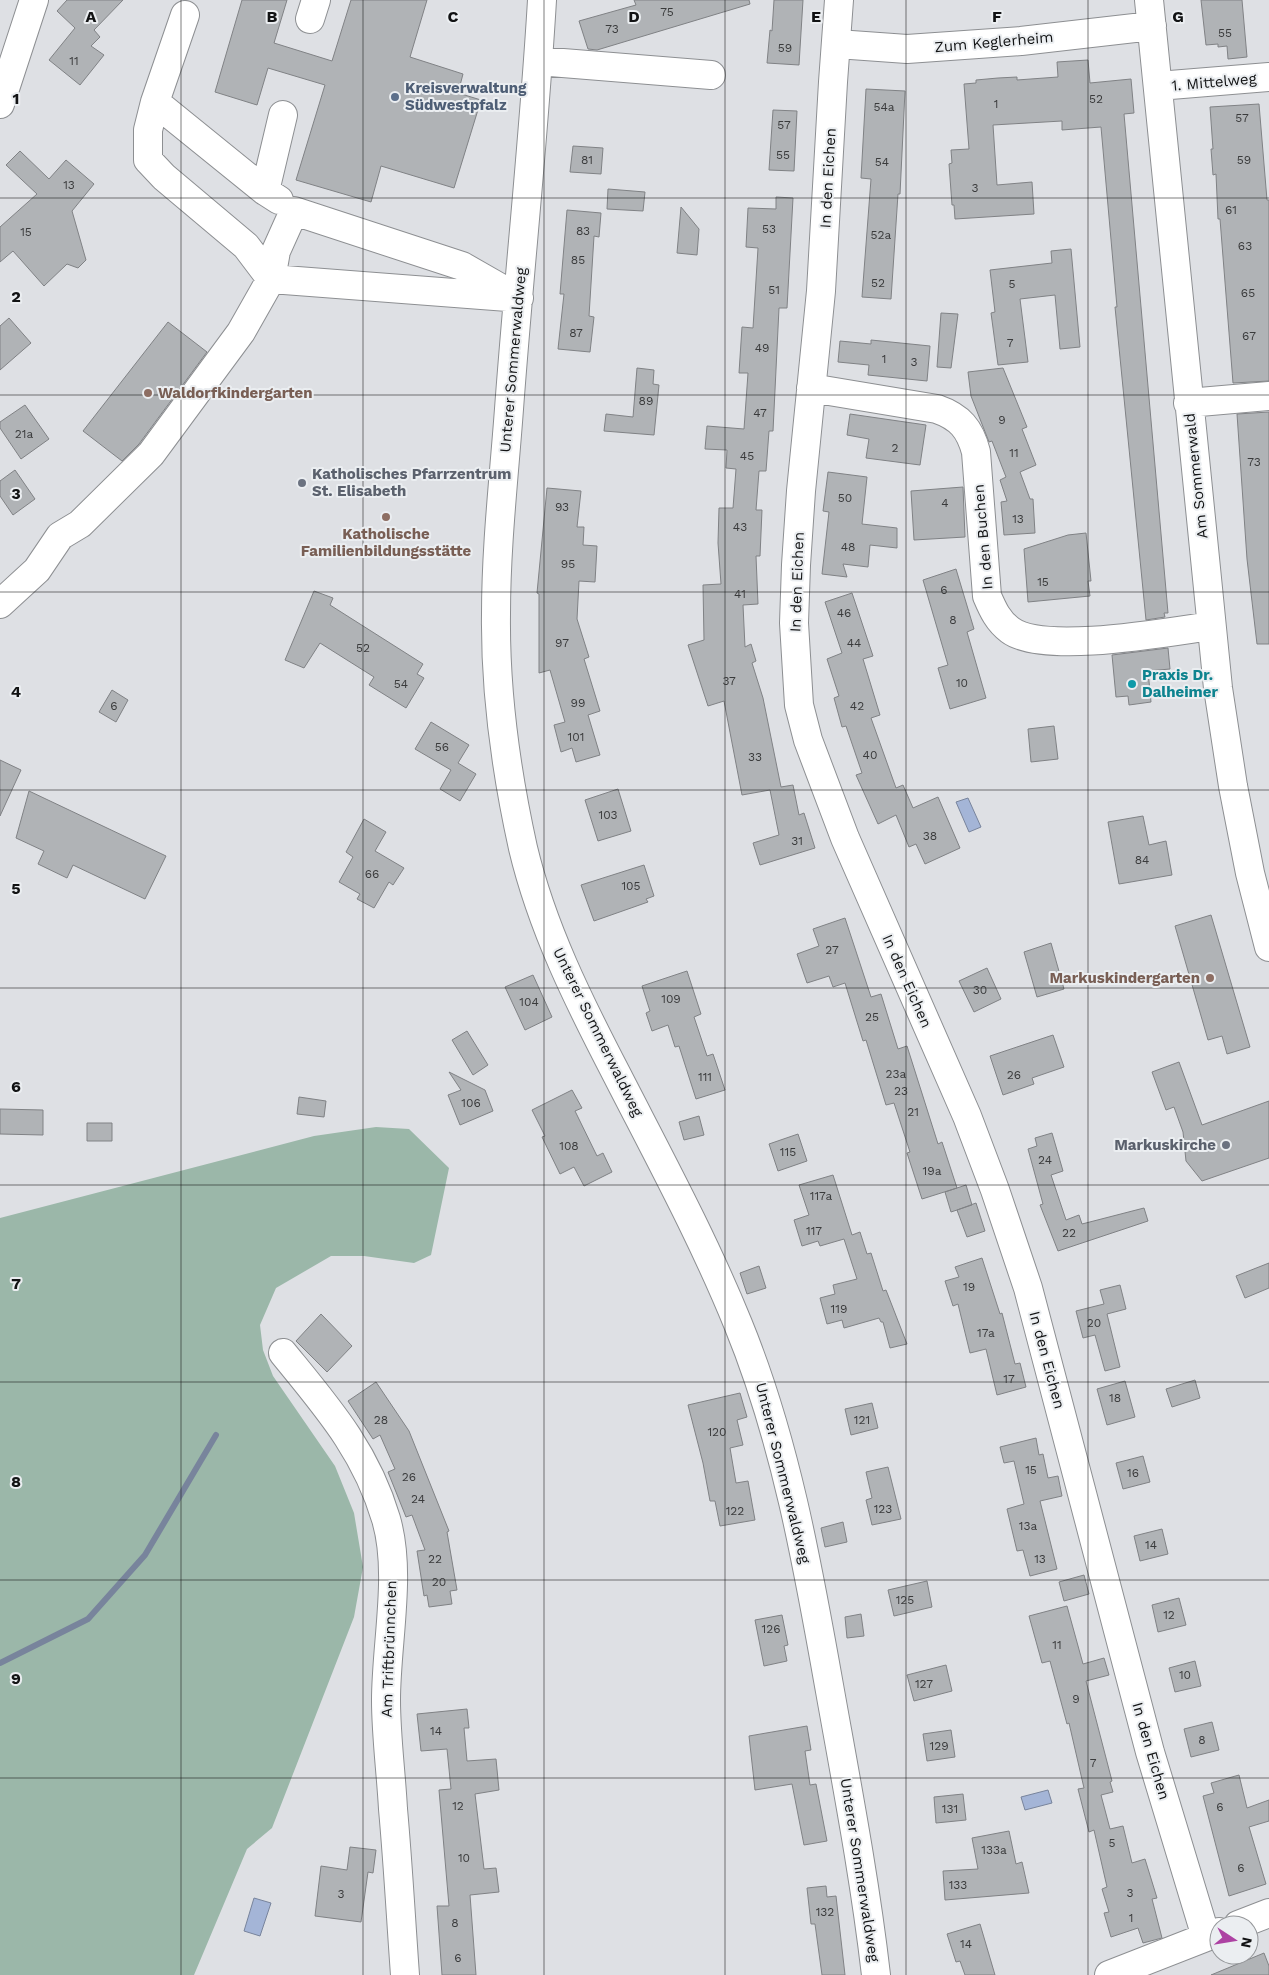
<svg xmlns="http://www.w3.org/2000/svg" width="1269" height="1975" viewBox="0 0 1269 1975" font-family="'Work Sans',sans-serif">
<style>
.green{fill:#9bb7a9}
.water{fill:#a4b5d7;stroke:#78849c}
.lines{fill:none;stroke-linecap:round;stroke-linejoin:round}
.stream{stroke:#78849c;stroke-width:6}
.building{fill:#b0b3b6;stroke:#808285}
.minor-casing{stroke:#8d8f92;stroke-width:30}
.minor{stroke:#fff;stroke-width:28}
.grid{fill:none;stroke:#121314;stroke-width:1;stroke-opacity:0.55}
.service-dot{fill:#5c6f8a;stroke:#ebeef1;stroke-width:2}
.education-dot{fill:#8d6e63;stroke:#ebeef1;stroke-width:2}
.worship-dot{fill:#6b7280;stroke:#ebeef1;stroke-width:2}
.culture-dot{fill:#0f9aa8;stroke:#ebeef1;stroke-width:2}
.labels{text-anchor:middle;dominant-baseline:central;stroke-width:4;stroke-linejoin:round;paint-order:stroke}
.number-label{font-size:12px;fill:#3a3b3c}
.street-label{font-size:15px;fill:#121314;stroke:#ebeef1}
.service-label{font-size:15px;font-weight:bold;fill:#4e5e75;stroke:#ebeef1;text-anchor:start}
.education-label{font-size:15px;font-weight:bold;fill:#785e54;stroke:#ebeef1;text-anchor:start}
.worship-label{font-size:15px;font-weight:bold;fill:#5b616d;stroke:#ebeef1;text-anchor:start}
.culture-label{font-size:15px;font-weight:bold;fill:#0d838f;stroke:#ebeef1;text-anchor:start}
.grid-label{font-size:16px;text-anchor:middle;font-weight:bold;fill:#121314;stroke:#ebeef1;stroke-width:4;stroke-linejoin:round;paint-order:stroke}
</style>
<rect width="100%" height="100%" fill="#dee0e4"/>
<path class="green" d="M376 1127 409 1129 449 1168 431 1255 414 1263 364 1256H331L276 1288 260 1325 263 1350 273 1376 335 1466 354 1513 363 1567 354 1617 272 1828 247 1849 194 1975H0V1218L314 1136Z"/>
<path class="water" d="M968 798 981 827 969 832 956 802Z
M1048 1790 1052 1803 1025 1810 1021 1797Z
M254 1898 271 1903 260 1936 244 1931Z"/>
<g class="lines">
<path class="stream" d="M0 1663 88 1619 145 1555 216 1435"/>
</g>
<path class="building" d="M67 0H123L94 30 100 37 91 46 104 55 80 85 49 60 75 28 57 11Z
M242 0H287L274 43 332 61 351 0H427L410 57 463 74 458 93 481 100 454 188 381 166 371 202 296 180 325 85 268 68 257 105 215 92Z
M634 0H749L750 4 597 50 588 49 579 21 636 5Z
M774 0H803L799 65 767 63 770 30 772 31Z
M1201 0H1242L1247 57 1228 59 1227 46 1218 47V44L1206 45Z
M1088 60 1090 83 1131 79 1134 113 1124 114 1168 613H1164L1165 617 1146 620 1115 307H1117L1101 127 1062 130V121L993 125 997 185 1032 182 1034 214 955 219 954 205H952L949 164 952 163 951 150 969 149 964 84 976 83V80L998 78 1017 77V80L1058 77 1057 62Z
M866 89 905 91 900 194H898L891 299 862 297 871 179 861 178Z
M1259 104 1267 200H1269V381L1233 383 1220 219H1218L1216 174 1213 175 1211 149H1213L1210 107Z
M773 110 797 111 794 171 769 170Z
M573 146 603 148 601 174 570 172Z
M20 151 49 179 66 160 94 184 72 211 86 260 78 268 67 264 44 286 13 251 0 262V227L37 194 6 165Z
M608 189 645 192 643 211 607 209Z
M776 197 793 198 787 308H779L773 431H769L766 471H759L756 510H762L760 556H756L758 604 743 605 745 647 751 644 756 661 752 663 763 698 781 787 793 785 799 815 804 813 815 848 760 865 753 843 779 835 770 790 742 795 724 701 708 706 688 645 704 640 703 585 721 584 718 543 719 508H733L736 469 726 468 727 450 705 449 707 426 744 429 748 373H739L742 327 753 328 758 248 746 247 748 208 776 209Z
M681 207 699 229 697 255 677 253Z
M567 210 601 213 599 237 594 236 589 316 594 317 590 352 558 349 564 294H560Z
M1071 249 1080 347 1060 349 1055 295 1020 299 1028 362 998 365 991 313 995 312 990 270 1052 263 1051 251Z
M941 313 958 314 951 368 937 367Z
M9 318 31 343 0 370V326Z
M168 322 207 352 139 444 122 461 83 431Z
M871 340 930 346 927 381 868 375 869 365 838 362 840 341 871 344Z
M637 368 654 370 653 384 659 385 654 435 604 431 606 414 633 417Z
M1003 368 1027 427 1022 429 1036 465 1020 472 1030 499H1033L1035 533 1004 535 1001 502 1007 501 1000 480 1006 477 992 441 989 442 971 396 968 372Z
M25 405 49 439 21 459 0 428V422Z
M1269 412V644H1257L1247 559 1237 414Z
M850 414 926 425 920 465 866 458 869 439 847 435Z
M15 470 35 499 13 515 0 496V481Z
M828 472 867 477 862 524 897 528V548L870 545 868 567 843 564 847 577 822 574 829 512 823 511Z
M963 487 965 537 914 540 911 491Z
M547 488 581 491 577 527H584L583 545 597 546 595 582 579 581 577 619 589 657 584 659 600 711 588 715 600 755 576 762 572 748 561 752 554 725 565 722 550 670 539 673V594L537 593Z
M1086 533 1091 581H1088L1090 596 1028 602 1024 549 1068 535Z
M956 569 974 629 967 632 986 698 950 709 938 668 948 665 923 580Z
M314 591 333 598 330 605 423 664 417 674 424 678 406 708 369 685 374 677 320 643 304 668 285 660Z
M852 593 873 656 863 659 880 715 871 718 896 788 903 785 913 808 938 797 960 848 925 864 916 844 909 847 896 815 878 824 856 775 862 773 846 726 842 727 834 698 839 696 827 659 842 653 825 602Z
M1168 648 1170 669 1148 671 1151 702 1129 705 1128 696 1116 697 1112 655Z
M112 690 128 700 116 722 99 712Z
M431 722 469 745 458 763 476 774 460 801 440 789 451 770 415 749Z
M1054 726 1058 759 1031 762 1028 729Z
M0 760 21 770 0 816Z
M618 789 631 831 598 841 585 800Z
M29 791 166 856 145 899 73 865 67 878 38 864 44 851 16 838Z
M1143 816 1149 845 1166 841 1172 875 1119 884 1108 822Z
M364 819 386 832 375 851 404 868 393 885 389 882 374 908 357 899 360 894 339 882 353 857 346 852Z
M644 865 654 896 646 899 648 902 594 921 581 885Z
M1211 915 1250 1047 1227 1054 1222 1036 1208 1040 1175 926Z
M845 918 871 997 881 994 898 1049 907 1046 938 1144 942 1142 957 1188 922 1199 907 1153 910 1152 894 1103 886 1105 866 1040 863 1041 845 983 833 987 829 976 807 983 797 954 819 946 813 929Z
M1051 943 1064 989 1037 997 1024 952Z
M987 968 1001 999 974 1012 959 981Z
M687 971 701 1014 694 1017 707 1056 713 1054 725 1090 696 1099 679 1046 675 1047 668 1025 652 1031 646 1013 650 1011 642 986Z
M533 975 552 1017 525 1030 505 987Z
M467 1031 488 1065 473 1075 452 1040Z
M1053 1035 1064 1067 1032 1078 1034 1084 1003 1095 990 1056Z
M1179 1062 1202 1125 1269 1101V1158L1202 1181 1186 1161 1183 1132 1174 1107 1166 1110 1152 1072Z
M449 1072 485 1090 493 1111 460 1125 448 1095 461 1090Z
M572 1090 582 1108 575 1111 597 1156 603 1153 612 1172 584 1186 574 1167 560 1174 542 1137 545 1136 532 1110Z
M299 1097 326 1101 324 1117 297 1114Z
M0 1109 43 1110V1135L0 1134Z
M699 1116 704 1135 684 1140 679 1122Z
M87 1123H112V1141H87Z
M1052 1133 1063 1171 1051 1175 1066 1220 1079 1215 1082 1224 1144 1208 1148 1221 1058 1251 1040 1205 1043 1204 1028 1149 1037 1146 1035 1138Z
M798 1134 807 1161 778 1171 769 1144Z
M833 1175 852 1235 860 1232 867 1254 871 1253 883 1291 886 1290 907 1344 890 1348 883 1322H881L879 1318 844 1328 842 1320 827 1324 820 1298 835 1294 833 1285 857 1279 844 1239 820 1246 818 1241 802 1246 794 1220 809 1215 799 1185Z
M966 1185 972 1205 951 1212 945 1192Z
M976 1203 985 1231 967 1237 957 1210Z
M982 1258 1000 1314 1002 1313 1015 1364 1020 1363 1026 1387 997 1395 986 1349 970 1353 958 1304 953 1306 945 1281 959 1277 955 1267Z
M1269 1263V1288L1245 1298 1236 1276Z
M759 1266 766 1288 747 1294 740 1273Z
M1120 1285 1126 1309 1107 1314 1120 1367 1105 1371 1095 1335 1083 1338 1076 1311 1104 1304 1100 1290Z
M321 1314 352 1346 327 1372 296 1341Z
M1195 1380 1200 1398 1172 1407 1166 1389Z
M1125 1381 1135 1417 1107 1425 1097 1389Z
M376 1382 409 1431 449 1531 447 1532 457 1590 450 1591 452 1604 429 1607 427 1595 424 1596 417 1551 425 1550 412 1515 406 1517 388 1472 395 1469 380 1435 373 1439 348 1401Z
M740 1393 747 1417 737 1420 743 1445 730 1448 736 1483 748 1481 755 1520 720 1526 715 1501H710L703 1463 688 1405Z
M872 1403 878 1428 851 1435 845 1409Z
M1036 1438 1039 1455 1043 1454 1048 1478 1058 1476 1062 1496 1040 1501 1057 1569 1030 1576 1023 1550 1017 1551 1007 1509 1024 1504 1014 1461 1004 1463 1000 1447Z
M1143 1456 1150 1482 1123 1489 1116 1463Z
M888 1467 901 1519 872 1525 866 1500 872 1498 866 1472Z
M843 1522 847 1542 825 1547 821 1528Z
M1162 1529 1168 1554 1140 1561 1134 1536Z
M1084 1575 1089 1594 1064 1601 1059 1582Z
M927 1581 932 1607 894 1616 888 1590Z
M1179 1598 1186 1625 1158 1632 1152 1605Z
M1067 1606 1083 1664 1104 1658 1109 1675 1086 1681 1112 1781 1110 1782 1113 1792 1101 1795 1110 1829 1123 1826 1132 1863 1145 1859 1157 1898 1152 1899 1162 1938 1143 1943 1138 1928 1111 1937 1104 1913 1109 1912 1102 1889 1107 1887 1094 1830 1089 1832 1078 1789 1084 1788 1069 1723 1067 1724 1050 1661 1042 1663 1029 1616Z
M861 1614 864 1636 847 1638 845 1617Z
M782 1615 788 1645 784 1646 787 1661 764 1666 755 1620Z
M1195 1661 1201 1686 1175 1692 1169 1668Z
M946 1665 952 1691 914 1701 907 1675Z
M467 1709 469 1728H464L467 1761 496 1759 499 1790 475 1794 484 1869 496 1868 499 1892 470 1895 476 1975H442L437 1906H449L439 1790 451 1789 447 1749 421 1751 417 1714Z
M1212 1722 1219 1750 1191 1757 1184 1729Z
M807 1726 811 1750 805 1751 810 1785 816 1784 827 1841 804 1845 792 1784 755 1790 749 1736Z
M951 1730 955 1757 927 1761 923 1734Z
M1239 1775 1247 1808 1269 1800V1821L1249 1827 1266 1884 1229 1896 1203 1796 1214 1793 1211 1783Z
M963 1794 966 1820 936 1823 934 1797Z
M1009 1831 1016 1864 1022 1862 1029 1893 945 1900 943 1871 978 1869 972 1838Z
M350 1847 376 1850 373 1873 368 1872 361 1922 315 1916 321 1866 347 1870Z
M826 1886 827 1897 836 1896 845 1975H822L815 1924H811L807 1888Z
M980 1924 995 1975H965L960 1961 956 1962 947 1934Z
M1264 1953 1269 1966V1975H1211Z"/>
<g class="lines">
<defs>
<path id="minor" d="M542 0C534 137 519 273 509 409 504 477 496 546 496 614 495 692 506 771 523 848 542 928 579 1002 617 1075 659 1157 703 1238 738 1324 786 1441 808 1567 830 1691 847 1786 865 1880 876 1975
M839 0 833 82 821 291 801 491 796 565 794 623 799 705 808 740 845 838 967 1116 995 1190 1028 1288 1150 1752 1206 1937
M1149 0 1218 688 1233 786 1250 873 1269 947
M185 15 155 102 148 130V160L164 177 246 246 271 279 276 251 294 211 462 266 511 294
M310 19 316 0
M837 44 907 49 1021 41 1152 26
M538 61 711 75
M1158 86 1269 77
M155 102 265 191
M0 104 34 0
M279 200 265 191 283 115
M811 388 937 409C960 417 970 429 976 452L987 596C993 610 998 621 1010 630 1043 655 1168 632 1211 626
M1188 403 1269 396
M0 604 37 570 60 536 80 524 151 454 241 332 271 279 519 298
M283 1353C327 1407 366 1451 386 1519 402 1573 386 1643 386 1700 386 1736 391 1772 393 1809 398 1864 401 1920 405 1975
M1238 1925 1269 1913
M1109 1975 1219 1932"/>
</defs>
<use href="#minor" class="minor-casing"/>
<use href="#minor" class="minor"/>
</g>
<path class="grid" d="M181 0V1975M363 0V1975M544 0V1975M725 0V1975M906 0V1975M1088 0V1975M0 198H1269M0 395H1269M0 592H1269M0 790H1269M0 988H1269M0 1185H1269M0 1382H1269M0 1580H1269M0 1778H1269"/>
<circle class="service-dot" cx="395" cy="97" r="5"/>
<g class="education-dot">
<circle cx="148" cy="393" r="5"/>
<circle cx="386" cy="517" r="5"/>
<circle cx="1210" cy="978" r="5"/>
</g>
<g class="worship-dot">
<circle cx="302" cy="483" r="5"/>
<circle cx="1226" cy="1145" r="5"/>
</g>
<circle class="culture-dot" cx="1132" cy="684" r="5"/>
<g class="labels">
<g class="number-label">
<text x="667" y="12">75</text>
<text x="612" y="29">73</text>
<text x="1225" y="33">55</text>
<text x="785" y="48">59</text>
<text x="74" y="61">11</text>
<text x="1096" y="99">52</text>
<text x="996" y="104">1</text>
<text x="884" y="107">54a</text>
<text x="1242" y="118">57</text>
<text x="784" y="125">57</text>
<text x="783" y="155">55</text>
<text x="587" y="160">81</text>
<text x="1244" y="160">59</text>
<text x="882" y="162">54</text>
<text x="69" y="185">13</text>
<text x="975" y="188">3</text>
<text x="1231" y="210">61</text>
<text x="769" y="229">53</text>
<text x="583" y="231">83</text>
<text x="26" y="232">15</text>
<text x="881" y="235">52a</text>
<text x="1245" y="246">63</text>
<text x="578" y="260">85</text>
<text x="878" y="283">52</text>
<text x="1012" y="284">5</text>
<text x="774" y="290">51</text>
<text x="1248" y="293">65</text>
<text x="576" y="333">87</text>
<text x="1249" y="336">67</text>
<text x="1010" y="343">7</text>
<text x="762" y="348">49</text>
<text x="884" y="359">1</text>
<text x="914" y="362">3</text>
<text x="646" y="401">89</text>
<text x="760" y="413">47</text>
<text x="1002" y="420">9</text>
<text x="24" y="434">21a</text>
<text x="895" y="448">2</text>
<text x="1014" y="453">11</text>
<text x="747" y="456">45</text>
<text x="1254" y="462">73</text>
<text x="845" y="498">50</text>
<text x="945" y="503">4</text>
<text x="562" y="507">93</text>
<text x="1018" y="519">13</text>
<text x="740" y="527">43</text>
<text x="848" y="547">48</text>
<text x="568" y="564">95</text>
<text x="1043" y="582">15</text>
<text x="944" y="590">6</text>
<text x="740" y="594">41</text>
<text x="844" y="613">46</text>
<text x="953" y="620">8</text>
<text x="562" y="643">97</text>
<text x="854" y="643">44</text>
<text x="363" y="648">52</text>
<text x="729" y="681">37</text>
<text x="962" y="683">10</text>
<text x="401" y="684">54</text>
<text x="578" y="703">99</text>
<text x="114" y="706">6</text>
<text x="857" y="706">42</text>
<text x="576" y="737">101</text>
<text x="442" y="747">56</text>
<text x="870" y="755">40</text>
<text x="755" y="757">33</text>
<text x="608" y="815">103</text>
<text x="930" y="836">38</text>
<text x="797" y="841">31</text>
<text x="1142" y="860">84</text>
<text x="372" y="874">66</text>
<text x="631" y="886">105</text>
<text x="832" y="950">27</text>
<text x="980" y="990">30</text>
<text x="671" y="999">109</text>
<text x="529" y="1002">104</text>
<text x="872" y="1017">25</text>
<text x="896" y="1074">23a</text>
<text x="1014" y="1075">26</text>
<text x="705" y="1077">111</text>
<text x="901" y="1091">23</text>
<text x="471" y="1103">106</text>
<text x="913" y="1112">21</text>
<text x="569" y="1146">108</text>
<text x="788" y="1152">115</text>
<text x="1045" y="1160">24</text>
<text x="932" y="1171">19a</text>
<text x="821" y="1196">117a</text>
<text x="814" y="1231">117</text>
<text x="1069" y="1233">22</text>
<text x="969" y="1287">19</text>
<text x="839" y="1309">119</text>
<text x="1094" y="1323">20</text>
<text x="986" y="1333">17a</text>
<text x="1009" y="1379">17</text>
<text x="1115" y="1398">18</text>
<text x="381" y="1420">28</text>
<text x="862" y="1420">121</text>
<text x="717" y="1432">120</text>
<text x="1031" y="1470">15</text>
<text x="1133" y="1473">16</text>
<text x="409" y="1477">26</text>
<text x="418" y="1499">24</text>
<text x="883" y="1509">123</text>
<text x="735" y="1511">122</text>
<text x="1028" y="1526">13a</text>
<text x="1151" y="1545">14</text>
<text x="435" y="1559">22</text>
<text x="1040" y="1559">13</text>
<text x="439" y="1582">20</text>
<text x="905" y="1600">125</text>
<text x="1169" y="1615">12</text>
<text x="771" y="1629">126</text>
<text x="1057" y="1645">11</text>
<text x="1185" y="1675">10</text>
<text x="924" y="1684">127</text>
<text x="1076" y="1699">9</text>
<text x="436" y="1731">14</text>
<text x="1202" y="1740">8</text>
<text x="939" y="1746">129</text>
<text x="1093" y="1763">7</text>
<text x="458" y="1806">12</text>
<text x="1220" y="1807">6</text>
<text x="950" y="1809">131</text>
<text x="1112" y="1843">5</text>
<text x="994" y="1850">133a</text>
<text x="464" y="1858">10</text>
<text x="1241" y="1868">6</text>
<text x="958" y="1885">133</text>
<text x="1130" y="1893">3</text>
<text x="341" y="1894">3</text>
<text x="825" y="1912">132</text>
<text x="1131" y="1918">1</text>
<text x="455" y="1923">8</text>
<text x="966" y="1944">14</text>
<text x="458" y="1958">6</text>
</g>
<g class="street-label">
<text transform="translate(994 42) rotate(-5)">Zum Keglerheim</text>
<text transform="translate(1214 82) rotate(-5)">1. Mittelweg</text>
<text transform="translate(828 178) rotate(-87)">In den Eichen</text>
<text transform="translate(513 360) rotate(-85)">Unterer Sommerwaldweg</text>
<text transform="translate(1196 476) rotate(-96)">Am Sommerwald</text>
<text transform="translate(983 537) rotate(-95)">In den Buchen</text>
<text transform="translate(797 582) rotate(-88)">In den Eichen</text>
<text transform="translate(907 981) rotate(66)">In den Eichen</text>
<text transform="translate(598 1032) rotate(64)">Unterer Sommerwaldweg</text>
<text transform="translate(1047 1360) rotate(75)">In den Eichen</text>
<text transform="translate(783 1473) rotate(76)">Unterer Sommerwaldweg</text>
<text transform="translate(389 1649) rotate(-88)">Am Triftbrünnchen</text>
<text transform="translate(1151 1751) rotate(74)">In den Eichen</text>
<text transform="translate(860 1870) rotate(81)">Unterer Sommerwaldweg</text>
</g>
<g class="service-label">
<text x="405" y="88">Kreisverwaltung<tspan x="405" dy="17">Südwestpfalz</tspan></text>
</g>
<g class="education-label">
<text x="158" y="393">Waldorfkindergarten</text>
<text x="386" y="534" text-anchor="middle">Katholische<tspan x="386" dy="17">Familienbildungsstätte</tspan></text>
<text x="1200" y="978" text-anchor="end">Markuskindergarten</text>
</g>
<g class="worship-label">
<text x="312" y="474">Katholisches Pfarrzentrum<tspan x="312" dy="17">St. Elisabeth</tspan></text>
<text x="1216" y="1145" text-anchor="end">Markuskirche</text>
</g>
<g class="culture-label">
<text x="1142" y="675">Praxis Dr.<tspan x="1142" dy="17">Dalheimer</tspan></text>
</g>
</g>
<g class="grid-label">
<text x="91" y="22">A</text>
<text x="272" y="22">B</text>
<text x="453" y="22">C</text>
<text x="634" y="22">D</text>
<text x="816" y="22">E</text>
<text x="997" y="22">F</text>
<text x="1178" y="22">G</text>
<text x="16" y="104">1</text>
<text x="16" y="302">2</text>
<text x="16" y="499">3</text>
<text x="16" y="697">4</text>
<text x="16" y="894">5</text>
<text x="16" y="1092">6</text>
<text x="16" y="1289">7</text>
<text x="16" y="1487">8</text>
<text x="16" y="1684">9</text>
</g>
<g transform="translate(1234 1940) rotate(102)"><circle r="24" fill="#ebeef1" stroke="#949699"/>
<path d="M0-4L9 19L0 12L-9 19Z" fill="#ad42a3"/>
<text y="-8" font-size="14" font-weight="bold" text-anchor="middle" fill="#121314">N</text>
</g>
</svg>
